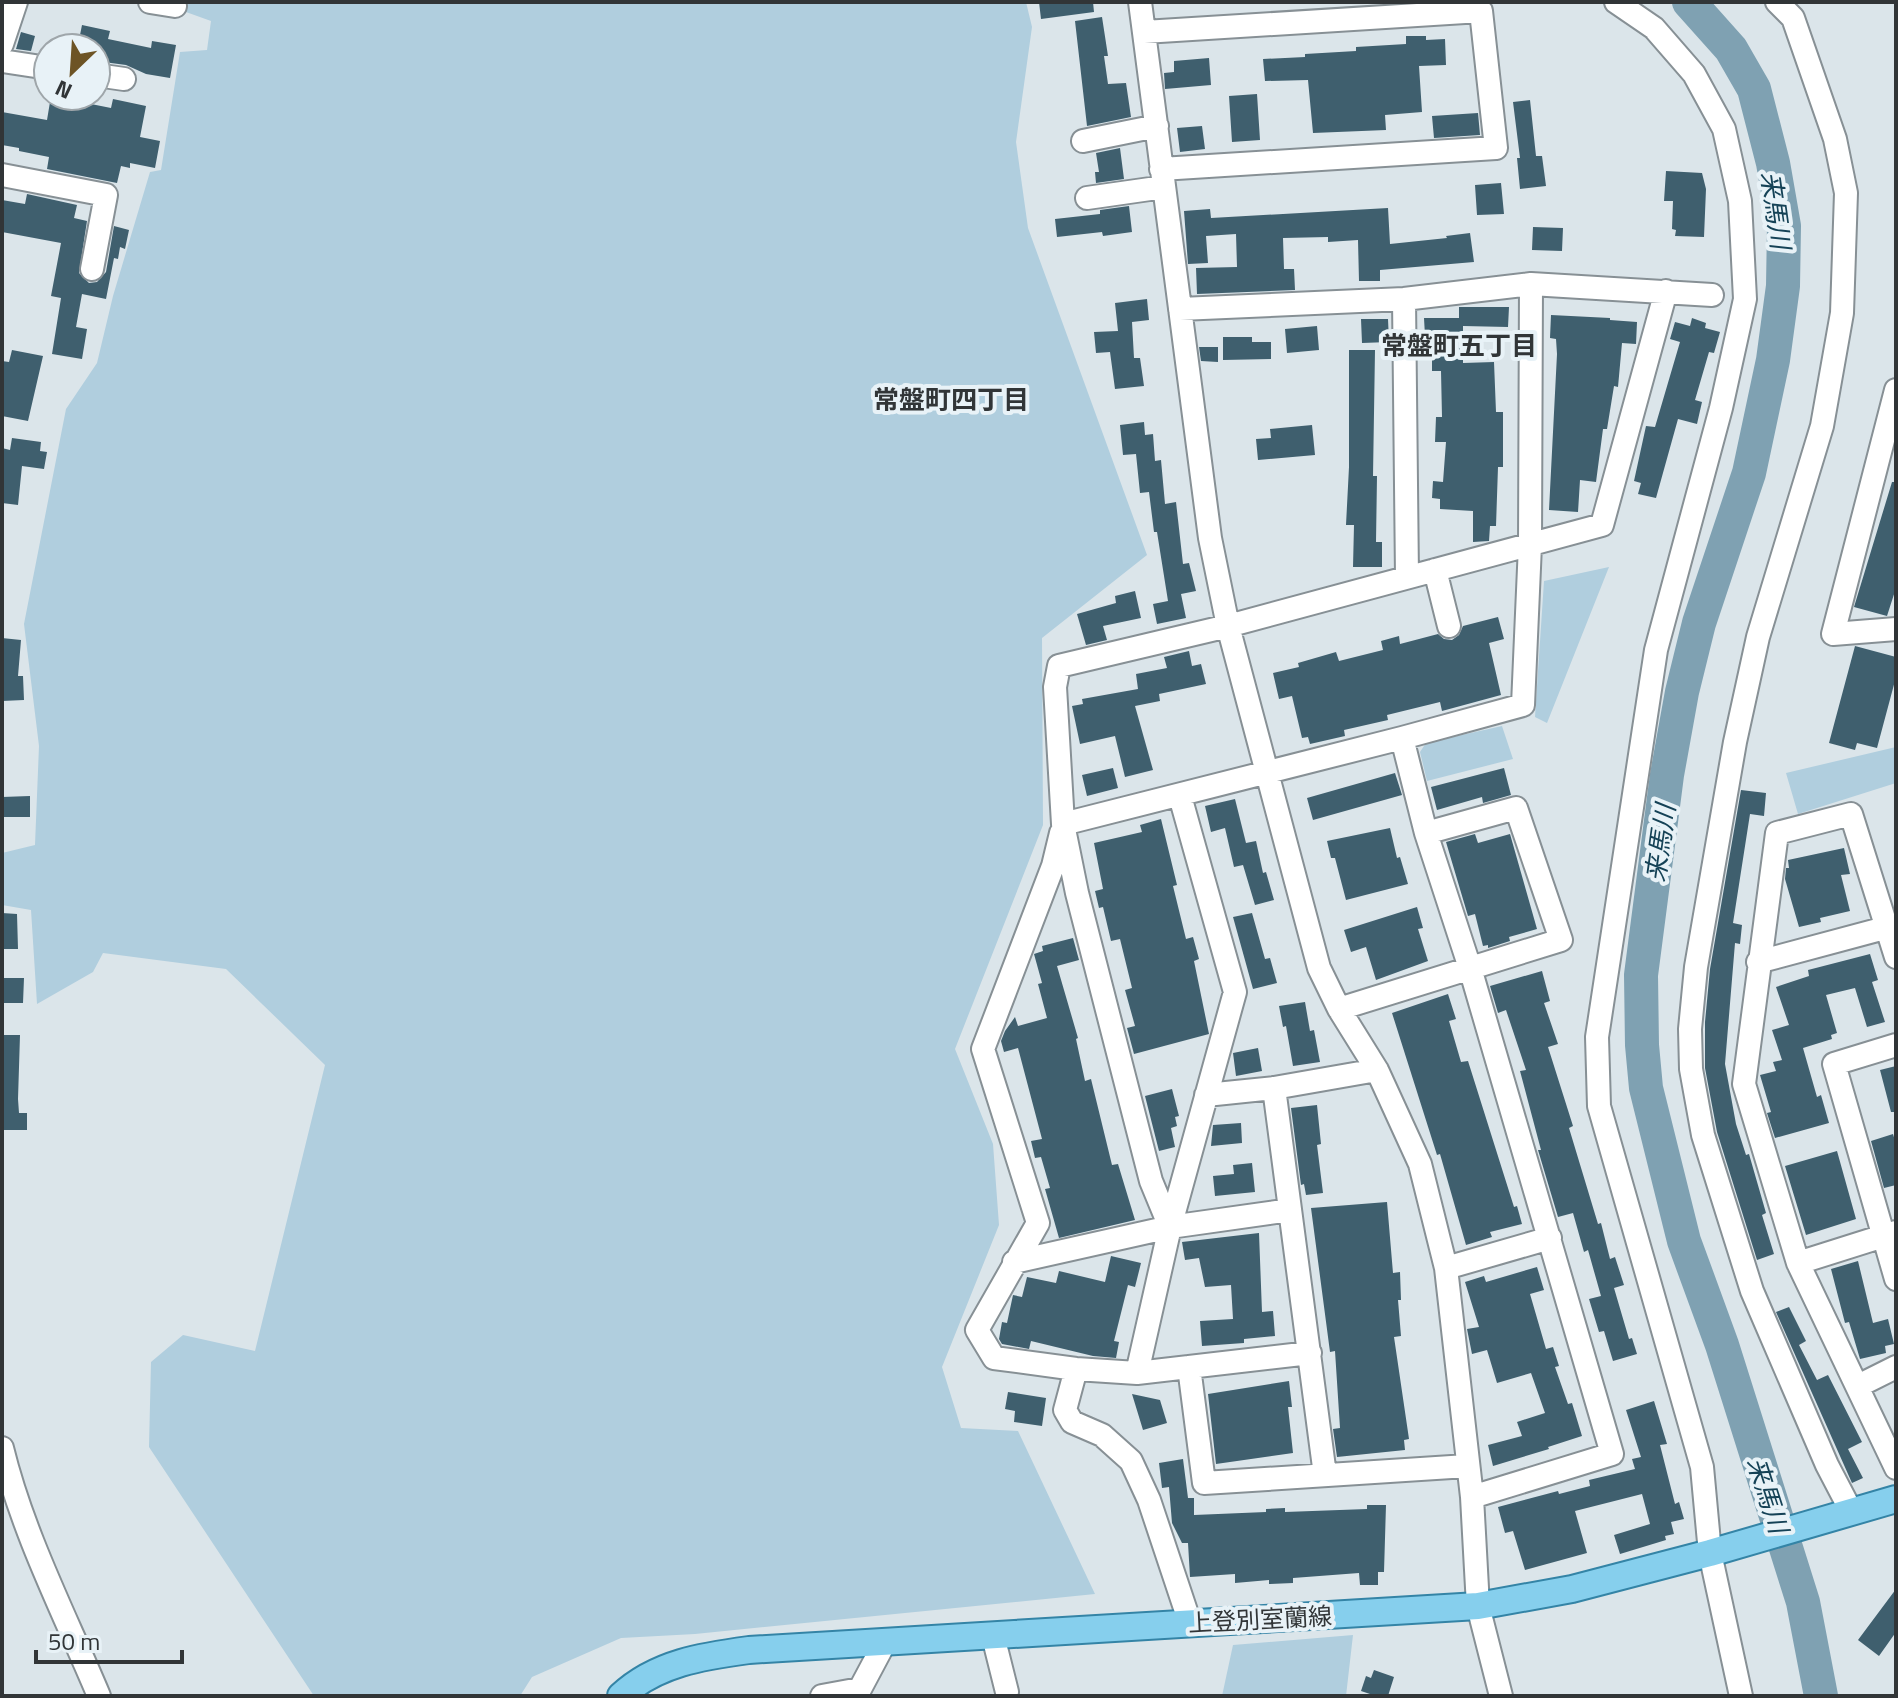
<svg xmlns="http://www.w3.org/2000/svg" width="1898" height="1698" viewBox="0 0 1898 1698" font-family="'Titillium Web','Noto Sans JP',sans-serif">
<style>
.green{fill:#b0cede}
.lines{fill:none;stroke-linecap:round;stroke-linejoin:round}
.river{stroke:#7fa1b2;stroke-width:34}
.building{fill:#3f5f6e}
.minor-casing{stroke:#879095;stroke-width:26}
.major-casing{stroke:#3484a6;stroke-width:30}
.minor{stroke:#fff;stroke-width:22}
.major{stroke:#86cfed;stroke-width:26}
.labels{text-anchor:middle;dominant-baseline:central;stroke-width:8;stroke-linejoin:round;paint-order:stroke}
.street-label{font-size:24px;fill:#313537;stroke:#e8f2f7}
.water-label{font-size:26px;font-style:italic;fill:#154256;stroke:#e8f2f7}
.neighbourhood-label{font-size:26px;font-weight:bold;fill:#313537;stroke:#e8f2f7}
</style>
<rect width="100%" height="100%" fill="#dbe5ea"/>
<path class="green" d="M188 2H1026L1032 27 1016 142 1028 228 1147 555 1042 638 1043 825 955 1049 993 1144 999 1225 942 1367 961 1428 1018 1431 1095 1594 695 1634 621 1638 532 1677 520 1696H314L149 1447 151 1362 183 1335 255 1351 325 1065 226 969 103 953 93 972 37 1004 31 910 2 905V853L35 845 39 746 24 624 66 409 97 363 113 296 150 172 161 170 180 52 207 50 211 21 186 12Z
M1609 567 1547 723 1535 717 1544 581Z
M1502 726 1513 759 1427 781 1420 752 1426 743Z
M1896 747V783L1798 814 1786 773Z
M1353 1635 1346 1696H1222L1233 1645Z"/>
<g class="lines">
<path class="river" d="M1689 2 1731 49 1754 89 1773 163 1784 226 1783 286 1773 360 1749 473 1699 623 1682 692 1667 775 1641 975 1642 1045 1646 1088 1684 1241 1722 1345 1803 1602 1821 1696"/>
</g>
<path class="building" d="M1039 2H1093L1094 12 1041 19Z
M1102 17 1108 56H1104L1108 84 1126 83 1131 117 1087 126 1075 21Z
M82 25 110 31 108 39 151 48 152 41 176 45 170 78 146 74 126 65 96 61V48H87L88 42 79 40Z
M21 32 35 36 31 51 16 49Z
M1406 36H1426V40L1445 39 1446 65 1419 66 1422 112 1385 115 1386 130 1313 133 1308 80 1265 81 1263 59 1305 57V54L1356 51V47L1406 44Z
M1209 58 1211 85 1165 89 1164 73 1174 72V61Z
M1257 94 1260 140 1232 142 1229 96Z
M51 96H81V102L111 108 113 99 146 106 140 137 160 141 155 168 130 163V168L121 166 117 183 47 169 49 157 19 151V148L2 145V112L47 120Z
M1530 100 1536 156H1542L1546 186 1520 189 1517 158H1520L1513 102Z
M1478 113 1480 135 1434 138 1432 116Z
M1202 126 1205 149 1180 152 1177 128Z
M1120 148 1124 179 1096 183 1095 172H1099L1096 153Z
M1666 171 1702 173 1706 189 1704 237 1675 236 1676 230 1672 229 1673 201H1664Z
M1501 183 1504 214 1477 215 1475 185Z
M27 194 77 205 74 218 87 221 79 273 89 283 97 282 106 272 114 226 129 230 125 249 120 247 118 259 114 258 106 299 82 294 76 327 87 329 82 359 52 354 61 298 51 296 61 243 2 232V200L25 204Z
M1129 206 1132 232 1103 236 1102 232 1057 237 1055 219 1100 214V210Z
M1388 208 1390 244 1447 238 1446 236 1470 233 1474 262 1380 270V281H1359L1358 240 1328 242V237L1283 238 1284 269H1294L1295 290 1197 294 1196 268 1237 267 1236 234 1206 236 1208 263 1188 264 1184 211 1210 209 1211 218Z
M1533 227 1563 228 1562 251 1532 250Z
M1147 299 1149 320 1132 322 1134 358H1140L1144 386 1115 389 1110 352 1096 353 1094 332 1118 331 1115 303Z
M1459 307H1509L1508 327 1463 326V363L1494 362 1496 412H1503V467H1498L1496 526H1490L1489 541 1473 542V511L1440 509V499L1432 498 1433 481 1443 482 1446 442H1435L1436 417H1442L1441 371H1432V337L1425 336 1424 318H1459Z
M1551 315 1610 318V320L1637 322 1636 344 1622 343 1618 387 1614 386 1607 429H1603L1596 482 1580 480 1578 512 1549 510 1557 354 1556 339 1550 338Z
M1692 318 1706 323 1705 328 1720 332 1714 353 1709 352 1695 400 1702 402 1697 424 1678 419 1656 498 1638 494 1641 483 1634 481 1646 426 1655 427 1680 342 1670 339 1675 322 1690 326Z
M1361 319H1388L1389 342 1362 343Z
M1317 326 1319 350 1287 353 1285 329Z
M1223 337H1252V342H1271V359L1223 360Z
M1199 347H1218V362L1201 361Z
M12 350 43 356 28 421 2 416V361L9 362Z
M1349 350H1375L1373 476H1377L1376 542H1382V567H1353L1354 525H1346L1349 467Z
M1144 422 1145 435 1153 434 1155 461 1161 460 1165 504 1176 502 1183 564 1189 563 1196 591 1181 594 1186 618 1157 624 1153 604 1168 601 1157 532H1154L1149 492 1140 493 1136 454 1123 455 1120 425Z
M1312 425 1315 455 1258 460 1256 439 1271 438 1270 429Z
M12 438 41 442 40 451 47 452 44 469 22 466 18 505 2 503V448L10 450Z
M1892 482H1896V588L1887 616 1854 607Z
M1135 591 1141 618 1103 626 1107 640 1086 645 1077 614 1116 603 1115 596Z
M1498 617 1504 639 1489 643 1501 695 1442 711 1440 702 1387 715 1388 720 1344 730 1345 736 1310 744 1308 737 1302 738 1292 696 1279 699 1273 673 1299 667 1298 663 1336 652 1339 661 1383 650 1381 641 1399 636 1400 644 1438 634 1444 639 1452 640 1459 635 1463 626Z
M2 638 21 640 18 676H23L24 700 2 701Z
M1855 646 1896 657V677L1877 748 1857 743 1855 750 1829 743Z
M1189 651 1192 666 1201 664 1206 684 1159 694 1160 701 1135 706 1153 770 1125 777 1115 736 1080 744 1072 706 1083 704 1082 699 1138 689 1136 674 1167 668 1164 657Z
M1113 768 1118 788 1087 796 1082 775Z
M1504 768 1511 795 1483 803 1482 797 1437 810 1431 787Z
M1395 773 1402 795 1313 820 1307 798Z
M1741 790 1766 793 1764 816 1750 814 1733 923 1742 925 1740 944 1735 943 1725 1064 1736 1124 1746 1155 1749 1154 1766 1213 1762 1215 1774 1254 1757 1260 1717 1132 1705 1068V1022L1710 969Z
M30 796V817H2V797Z
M1235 799 1246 843 1256 841 1263 873 1266 872 1274 900 1255 905 1243 865 1234 867 1225 828 1211 832 1205 806Z
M1161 819 1177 885 1173 886 1186 939 1193 937 1199 959 1194 961 1209 1034 1134 1054 1127 1028 1135 1026 1125 990 1132 988 1120 939 1111 941 1103 907 1099 908 1095 891 1103 889 1094 843 1142 832 1140 825Z
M1390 828 1397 858 1400 857 1408 884 1346 900 1335 858H1331L1327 841Z
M1475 834 1478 843 1510 834 1537 929 1509 937 1510 941 1488 948V945L1483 946 1475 914 1468 916 1446 842Z
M1844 848 1850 874 1841 875 1850 911 1820 918 1821 922 1799 927 1785 879 1786 868H1789L1788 860Z
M1417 907 1423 928 1418 929 1428 961 1376 980 1366 947 1351 952 1344 930Z
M2 913 17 914 18 949H2Z
M1252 913 1265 959 1270 958 1277 983 1253 989 1233 917Z
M1073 938 1079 960 1057 966 1078 1038 1076 1039 1085 1081 1091 1079 1112 1165 1118 1164 1135 1220 1059 1238 1045 1189 1050 1188 1041 1157 1035 1158 1031 1141 1042 1139 1018 1048 1004 1052 1001 1041 1005 1031 1015 1017 1018 1026 1047 1018 1038 984 1042 983 1034 954 1043 951 1042 946Z
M1870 954 1878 980 1872 982 1885 1022 1867 1027 1855 988 1826 995 1837 1033 1831 1035 1832 1039 1803 1048 1817 1097 1821 1095 1829 1123 1775 1138 1767 1113 1771 1112 1760 1075 1776 1071 1773 1062 1782 1060 1772 1030 1789 1025 1776 987 1809 976 1808 970Z
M1542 971 1550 1001 1544 1003 1558 1044 1548 1047 1573 1126 1569 1128 1598 1224 1601 1223 1610 1259 1615 1257 1624 1285 1614 1288 1629 1339 1632 1338 1637 1354 1613 1361 1604 1331 1599 1332 1589 1299 1601 1296 1588 1250 1584 1252 1573 1213 1558 1217 1538 1150H1541L1520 1071 1526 1070 1506 1010 1498 1013 1490 986Z
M2 978H24L23 1003H2Z
M1448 994 1456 1019 1449 1021 1461 1062 1468 1061 1514 1207 1517 1206 1522 1224 1490 1232 1492 1237 1466 1245 1440 1154 1437 1155 1392 1013Z
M1305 1002 1310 1031 1314 1030 1320 1062 1293 1066 1286 1026 1283 1027 1279 1006Z
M2 1035H20L18 1099 19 1113H27V1130H2Z
M1258 1048 1262 1071 1236 1076 1233 1053Z
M1896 1066V1112H1891L1880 1070Z
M1172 1089 1179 1116 1175 1117 1177 1126 1171 1128 1175 1147 1159 1151 1145 1096Z
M1317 1105 1321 1144 1317 1145 1323 1193 1306 1195 1304 1184 1301 1185 1291 1108Z
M1241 1123 1242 1143 1211 1146 1213 1125Z
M1893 1134 1896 1144V1185L1884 1188 1871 1141Z
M1837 1151 1856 1219 1806 1235 1785 1166Z
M1252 1163 1255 1192 1215 1196 1213 1176 1234 1174 1233 1165Z
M1387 1202 1393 1273 1400 1272 1401 1300H1398L1401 1336 1394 1337 1409 1439 1404 1440 1405 1450 1337 1457 1333 1429 1340 1428 1335 1351 1330 1352 1311 1208Z
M1259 1233 1262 1312 1273 1311 1275 1336 1244 1339V1343L1202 1346 1200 1321 1233 1319 1231 1285 1205 1287 1199 1258 1185 1260 1182 1242Z
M1111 1256 1141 1263 1135 1287 1128 1285 1114 1341 1119 1342 1116 1358 1093 1356 1031 1341 1029 1349 1002 1344 999 1339 1002 1322 1007 1323 1013 1295 1022 1297 1027 1277 1056 1283 1059 1271 1105 1282Z
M1858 1261 1873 1323 1888 1319 1894 1344 1885 1346 1886 1353 1860 1359 1849 1322 1845 1323 1831 1269Z
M1537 1267 1544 1290 1530 1294 1546 1349 1553 1347 1559 1366 1555 1367 1568 1404 1572 1403 1582 1436 1548 1447 1549 1449 1493 1466 1488 1445 1522 1436 1517 1422 1545 1413 1531 1373 1497 1383 1487 1350 1472 1354 1467 1329 1479 1327 1465 1282 1484 1276 1486 1282Z
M1789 1307 1806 1341 1799 1345 1817 1380 1828 1375 1862 1442 1848 1449 1863 1478 1852 1483 1776 1312Z
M1289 1381 1292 1407H1288L1293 1453 1216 1464 1208 1394Z
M1008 1392 1046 1398 1042 1426 1014 1422 1015 1411 1005 1409Z
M1132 1394 1160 1400 1167 1423 1143 1430Z
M1654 1401 1667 1444 1660 1445 1675 1504 1679 1502 1684 1519 1671 1522 1674 1534 1665 1536 1666 1540 1620 1554 1614 1535 1650 1524 1642 1494 1575 1511 1587 1553 1525 1570 1513 1531 1505 1533 1498 1507 1558 1491 1559 1494 1590 1486 1589 1480 1635 1469 1632 1459 1641 1457 1626 1410Z
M1183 1459 1188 1498H1194V1515L1266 1512V1509L1285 1508V1512L1367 1509V1505H1386L1384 1572H1378V1585H1360L1359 1573 1293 1578V1583L1269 1584V1580L1235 1583V1574L1190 1577 1188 1543H1182L1172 1523 1169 1487 1162 1488 1159 1463Z
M1896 1589V1632L1879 1656 1858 1640Z
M1374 1670 1394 1677 1388 1696H1376L1361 1691 1366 1676 1371 1678Z"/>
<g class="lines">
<defs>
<path id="minor" d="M150 2 175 6
M1140 2 1210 538 1228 626 1319 968 1339 1009 1377 1070 1420 1164 1446 1268 1472 1497 1478 1606 1501 1696
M1616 2 1654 28 1694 74 1724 129 1740 201 1745 299 1721 408 1656 650 1597 1037 1599 1106 1702 1467 1710 1553 1741 1696
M1777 2 1793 18 1835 139 1846 193 1842 313 1822 426 1758 637 1735 742 1696 967 1690 1029 1691 1069 1703 1135 1752 1291 1827 1465 1851 1511
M1144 32 1481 11 1496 148 1161 169
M2 44 16 2
M2 61 48 68
M96 75 124 79
M1083 141 1157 126
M2 175 106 195 92 269
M1087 198 1164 187
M1404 299 1407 577
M1180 309 1404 299 1531 284 1712 295
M1896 390 1833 634 1896 629
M1435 570 1449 626
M1402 738 1426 833 1470 968 1612 1454 1472 1497
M1180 796 1235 992 1170 1227 1137 1373 1310 1353
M1063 824 1402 738 1523 705 1530 545 1531 284
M1061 833 1053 866 983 1049 1038 1223 977 1330 994 1358 1076 1369 1137 1373
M1896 957 1851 814 1777 833 1744 1084 1798 1263 1896 1468
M1758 962 1896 925
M1339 1009 1561 940 1516 808 1426 833
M1896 1045 1834 1064 1896 1279
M1274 1088 1325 1475
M1206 1095 1274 1088 1377 1070
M1170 1227 1151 1181 1077 893 1063 824 1055 687 1059 666 1228 626 1602 525 1666 291
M1014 1262 1170 1227 1290 1210
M1798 1263 1896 1232
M1446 1268 1550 1238
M1189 1367 1204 1483 1467 1466
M1076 1369 1065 1410 1072 1422 1102 1435 1131 1461 1149 1500 1190 1623
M1858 1386 1896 1367
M2 1448C23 1534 65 1615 99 1696
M993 1636 1007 1692
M822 1696 860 1689 885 1642"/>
<path id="major" d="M621 1696C656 1663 704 1656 749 1650L1478 1606 1572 1589 1710 1553 1896 1499"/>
</defs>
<use href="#minor" class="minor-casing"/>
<use href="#major" class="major-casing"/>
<use href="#minor" class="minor"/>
<use href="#major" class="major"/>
</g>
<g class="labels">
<g class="street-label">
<text transform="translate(1260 1619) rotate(-3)">上登別室蘭線</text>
</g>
<g class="water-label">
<text transform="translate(1776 210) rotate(82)">来馬川</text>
<text transform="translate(1660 843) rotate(-82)">来馬川</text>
<text transform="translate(1768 1495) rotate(72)">来馬川</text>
</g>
<g class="neighbourhood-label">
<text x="1459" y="345">常盤町五丁目</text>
<text x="951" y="399">常盤町四丁目</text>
</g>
</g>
<rect width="1898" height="1698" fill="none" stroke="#313537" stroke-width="8"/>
<g transform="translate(72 72) rotate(205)"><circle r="38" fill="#e8f2f7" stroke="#9fa6aa" stroke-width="2"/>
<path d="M0-6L14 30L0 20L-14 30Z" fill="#6d5425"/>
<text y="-12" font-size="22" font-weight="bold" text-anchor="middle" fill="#313537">N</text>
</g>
<path d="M36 1650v12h146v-12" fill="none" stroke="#313537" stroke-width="4"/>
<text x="48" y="1650" font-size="24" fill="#313537" stroke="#e8f2f7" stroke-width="6" paint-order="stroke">50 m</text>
</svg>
